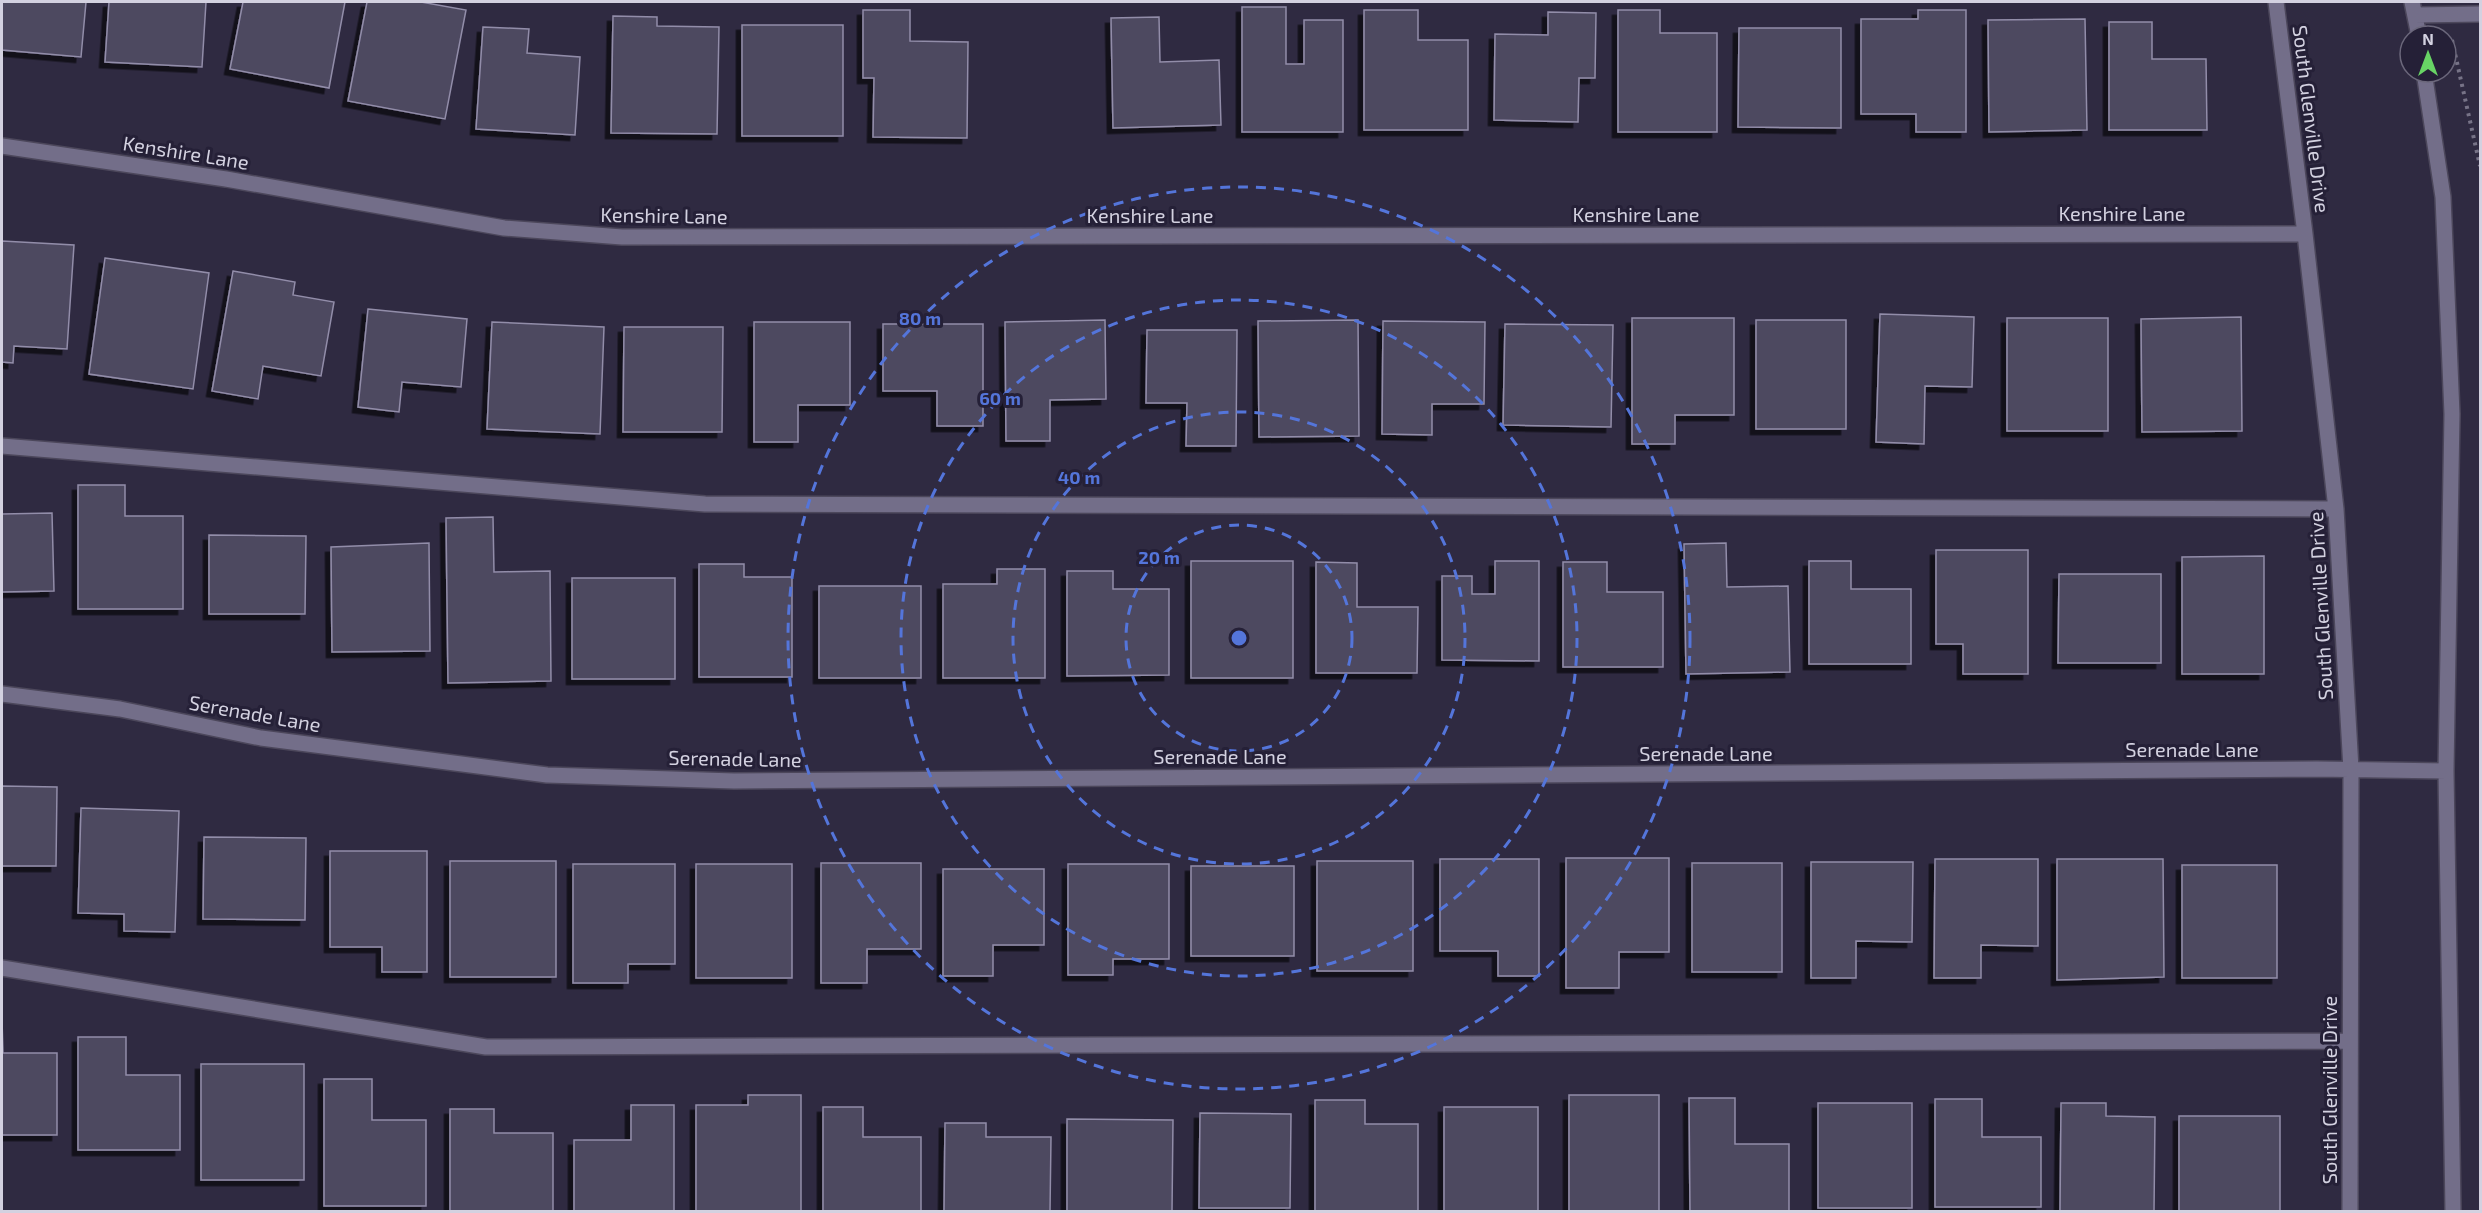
<svg xmlns="http://www.w3.org/2000/svg" width="2482" height="1213" viewBox="0 0 2482 1213" font-family="'Exo 2',sans-serif">
<style>
.building{fill:#4d4861;stroke:#928da9;stroke-width:1.5;filter:url(#shadow)}
.lines{fill:none;stroke-linecap:round;stroke-linejoin:round}
.minor-casing{stroke:#4c475b;stroke-width:18}
.path{stroke:#777387;stroke-width:4;stroke-dasharray:3 4.5;stroke-linecap:butt}
.minor{stroke:#736e89;stroke-width:15}
.ring{fill:none;stroke:#5475da;stroke-width:3;stroke-dasharray:10 8}
.labels{text-anchor:middle;dominant-baseline:central;stroke-width:6;stroke-linejoin:round;paint-order:stroke}
.street-label{font-size:20px;fill:#d3d1e0;stroke:#252037}
.centre{fill:#5475da;stroke:#252037;stroke-width:3}
.ring-label{font-size:18px;text-anchor:middle;font-weight:bold;fill:#5475da;stroke:#252037;stroke-width:6;stroke-linejoin:round;paint-order:stroke}
</style>
<defs>
<filter id="shadow"><feDropShadow dx="-5.5" dy="5.5" stdDeviation="0" flood-color="#0009"/></filter>
</defs>
<rect width="100%" height="100%" fill="#2f2a41"/>
<path class="building" d="M2 2H86L81 57 2 50Z
M109 2H206L202 67 105 62Z
M243 2H345L329 88 230 69Z
M367 2H421L466 10 445 119 348 101Z
M1242 7H1286V64H1304V20H1343V132H1242Z
M863 10H910V41L968 42 967 138 873 137 874 78H863Z
M1364 10H1418V40H1468V130H1364Z
M1618 10H1660V33H1717V132H1618Z
M1918 10H1966V132H1916V114H1861V19H1918Z
M1548 12 1596 13 1595 78H1579L1578 122 1494 120 1495 34 1548 35Z
M613 16 657 17V26L719 27 717 134 611 133Z
M1159 17 1160 62 1219 60 1221 125 1113 128 1111 18Z
M2085 19 2087 130 1989 132 1988 20Z
M2109 22H2152V59H2206L2207 130H2109Z
M742 25H843V136H742Z
M483 27 529 29 527 53 580 57 575 135 476 129Z
M1739 28H1841V128L1738 127Z
M2 241 74 245 67 349 14 346 13 363 2 362Z
M105 258 209 273 193 389 89 374Z
M233 271 295 282 293 295 334 302 321 376 263 366 258 399 212 391Z
M368 309 467 319 461 387 402 382 399 412 358 407Z
M1880 314 1974 317 1972 387 1925 386 1924 444 1876 442Z
M2241 317 2242 431 2142 432 2141 319Z
M1632 318H1734V415H1675V444H1632Z
M2007 318H2108V431H2007Z
M1105 320 1106 399 1050 400V441H1006L1005 322Z
M1358 320 1359 436 1259 437 1258 321Z
M1756 320H1846V429H1756Z
M1383 321 1485 322 1484 404H1432V435L1382 434Z
M492 322 604 327 600 434 487 429Z
M754 322H850V405H798V442H754Z
M883 324H983V426H937V391H883Z
M1505 324 1613 325 1611 427 1503 425Z
M624 327H723L722 432H623Z
M1147 330H1237L1236 446H1186L1187 403H1146Z
M2 471V514L52 513 54 591 2 592Z
M78 485H125V516H183V609H78Z
M493 517 494 572 550 571 551 681 448 683 446 518Z
M209 535 306 536 305 614H209Z
M429 543 430 651 332 652 331 547Z
M1726 543 1727 587 1788 586 1790 672 1686 674 1684 544Z
M1936 550H2028V674H1963V644H1936Z
M2264 556V674H2182V557Z
M1191 561H1293V678H1191Z
M1495 561H1539V661L1442 660V576H1472V594H1495Z
M1809 561H1851V589H1911V664H1809Z
M1316 562 1357 563V607H1418L1417 673H1316Z
M1563 562H1607V592H1663V667H1563Z
M699 564H744V577H792V677H699Z
M997 569H1045V678H943V584H997Z
M1067 571H1113V589H1169V675L1067 676Z
M2059 574H2161V663H2058Z
M572 578H675V679H572Z
M819 586H921V678H819Z
M2 786 57 787 56 866H2Z
M81 808 179 811 175 932 124 931V914L78 913Z
M204 837 306 838 305 920 203 919Z
M330 851H427V972H382V947H330Z
M1566 858H1669V952H1619V988H1566Z
M1440 859H1539V976H1498V951H1440Z
M1935 859H2038V946L1981 945V978H1934Z
M2057 859H2163L2164 977 2057 980Z
M450 861H556V977H450Z
M1317 861H1413V971H1317Z
M1811 862H1913L1912 942 1856 941V978H1811Z
M821 863H921V949H867V983H821Z
M1692 863H1782V972H1692Z
M573 864H675V964H628V983H573Z
M696 864H792V978H696Z
M1068 864H1169V959H1113V975H1068Z
M2182 865H2277V978H2182Z
M1191 866H1294V956H1191Z
M943 869H1044V945H993V976H943Z
M2 1020 3 1053H57V1135H2Z
M78 1037H126V1075H180V1150H78Z
M201 1064H304V1180H201Z
M324 1079H372V1120H426V1206H324Z
M748 1095H801V1212H696V1105H748Z
M1569 1095H1659V1212H1569Z
M1689 1098H1735V1144H1789V1212H1690Z
M1935 1099H1982V1137H2041V1207H1935Z
M1315 1100H1365V1124H1418V1211H1315Z
M1818 1103H1912V1208H1818Z
M2061 1103H2106V1116L2155 1117 2154 1212 2060 1211Z
M631 1105H674V1212H574V1140H631Z
M823 1107H863V1137H921V1212H823Z
M1444 1107H1538V1212H1444Z
M450 1109H494V1133H553V1212H450Z
M1200 1113 1291 1114 1290 1208H1199Z
M2179 1116H2280V1212H2179Z
M1067 1119 1173 1120 1172 1212H1067Z
M945 1123H986V1137H1051L1050 1212H944Z"/>
<g class="lines">
<defs>
<path id="minor" d="M2276 2 2305 234 2336 509 2351 769 2350 1212
M2412 2 2419 36
M2415 15 2480 14
M2424 72 2443 197 2452 414 2446 771 2453 1212
M2 146 226 179 504 228 622 237 2305 234
M2 446 705 504 2336 509
M2 694 120 709 261 738 547 775 734 781 2317 769 2446 771
M2 968 486 1047 2350 1041"/>
</defs>
<use href="#minor" class="minor-casing"/>
<path class="path" d="M2452 40 2480 166"/>
<use href="#minor" class="minor"/>
</g>
<g class="ring">
<circle cx="1239" cy="638" r="113"/>
<circle cx="1239" cy="638" r="226"/>
<circle cx="1239" cy="638" r="338"/>
<circle cx="1239" cy="638" r="451"/>
</g>
<g class="labels">
<g class="street-label">
<text transform="translate(2312 119) rotate(83)">South Glenville Drive</text>
<text transform="translate(186 152) rotate(9)">Kenshire Lane</text>
<text x="2122" y="213">Kenshire Lane</text>
<text x="1636" y="214">Kenshire Lane</text>
<text transform="translate(664 215) rotate(1)">Kenshire Lane</text>
<text x="1150" y="215">Kenshire Lane</text>
<text transform="translate(2320 606) rotate(-93)">South Glenville Drive</text>
<text transform="translate(255 713) rotate(10)">Serenade Lane</text>
<text x="2192" y="749">Serenade Lane</text>
<text x="1706" y="753">Serenade Lane</text>
<text x="1220" y="756">Serenade Lane</text>
<text transform="translate(735 758) rotate(1)">Serenade Lane</text>
<text transform="translate(2329 1090) rotate(-90)">South Glenville Drive</text>
</g>
</g>
<circle cx="1239" cy="638" r="9" class="centre"/>
<g class="ring-label">
<text x="920" y="325">80 m</text>
<text x="1000" y="405">60 m</text>
<text x="1079" y="484">40 m</text>
<text x="1159" y="564">20 m</text>
</g>
<rect width="2482" height="1213" fill="none" stroke="#d3d1e0" stroke-width="6"/>
<g transform="translate(2428 54)"><circle r="28" fill="#252037" stroke="#6b677b" stroke-width="1.5"/>
<path d="M0-4.5L10 22L0 15L-10 22Z" fill="#68d465"/>
<text y="-9" font-size="16" font-weight="bold" text-anchor="middle" fill="#d3d1e0">N</text>
</g>
</svg>
